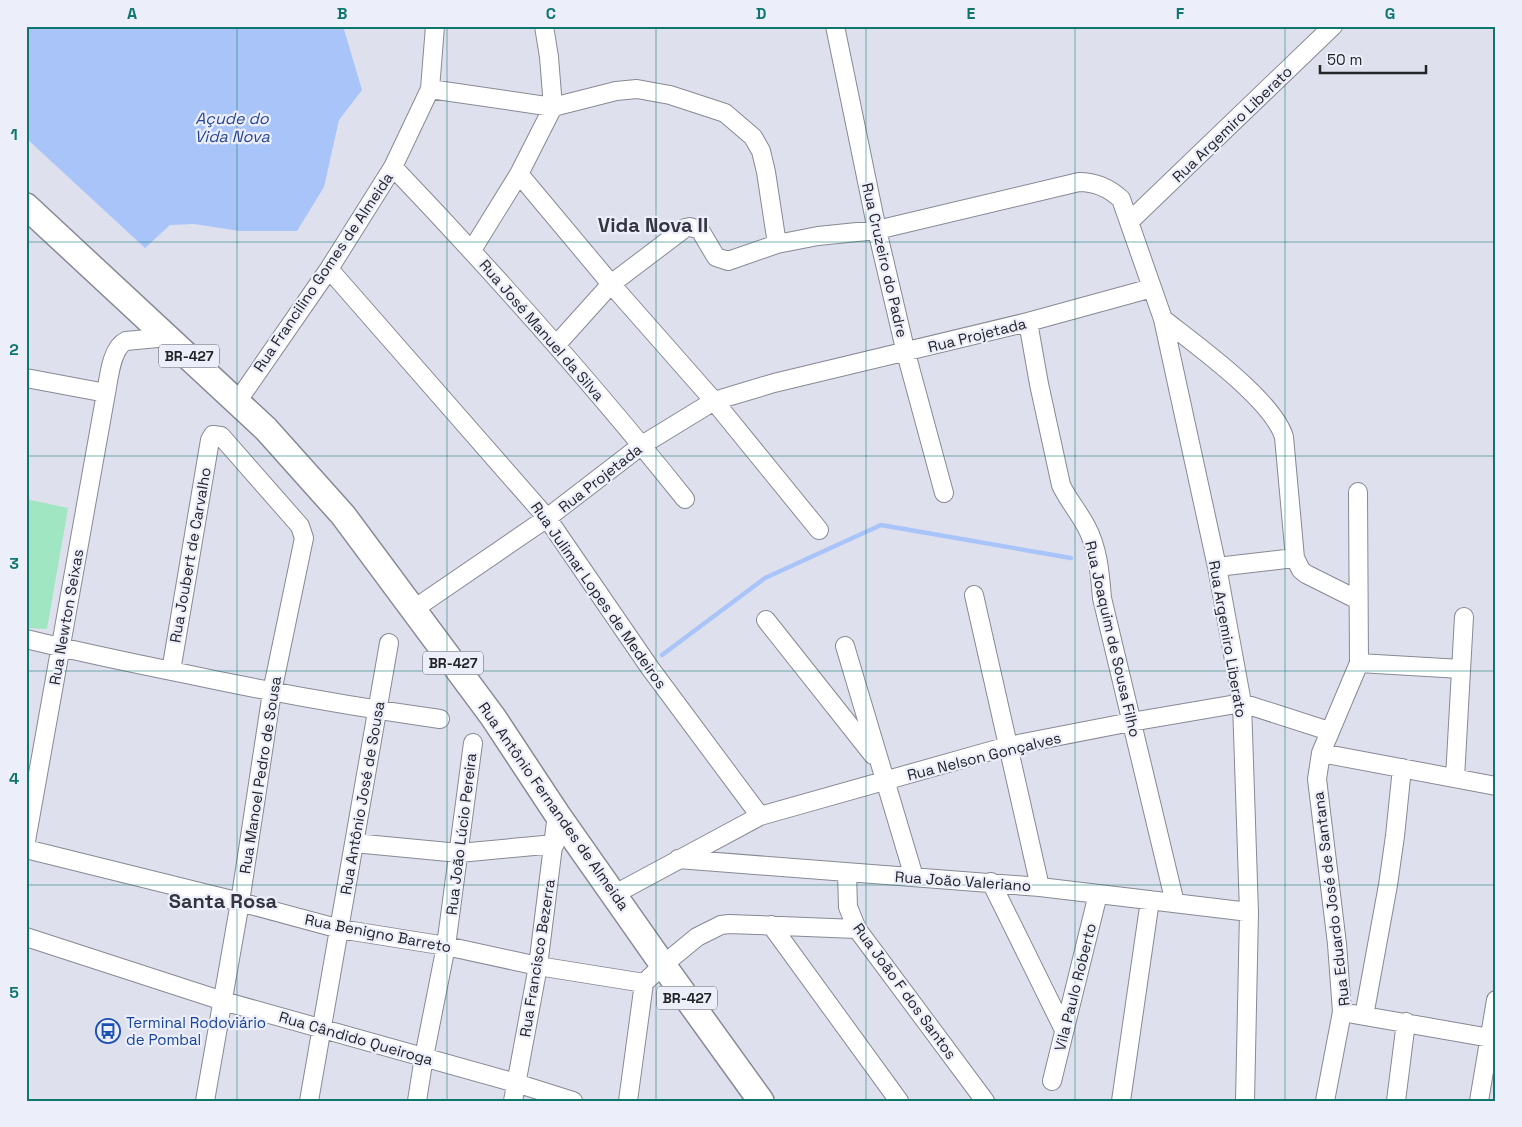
<svg xmlns="http://www.w3.org/2000/svg" width="1522" height="1127" viewBox="0 0 1522 1127" font-family="'Space Grotesk',sans-serif">
<style>
.green{fill:#a0e6c2}
.water{fill:#a9c4f9}
.lines{fill:none;stroke-linecap:round;stroke-linejoin:round}
.stream{stroke:#a9c4f9;stroke-width:4.5}
.minor-casing{stroke:#878994;stroke-width:20}
.highway-casing{stroke:#878994;stroke-width:28}
.minor{stroke:#fff;stroke-width:18}
.highway{stroke:#fff;stroke-width:25}
.grid{fill:none;stroke:#0f766e;stroke-width:1;stroke-opacity:0.55}
.labels{text-anchor:middle;dominant-baseline:central;stroke-width:4.5;stroke-linejoin:round;paint-order:stroke}
.shield{fill:#eceefa;stroke:#5f6167;stroke-width:1}
.shield-label{font-size:14px;font-weight:bold;fill:#232428}
.street-label{font-size:15px;fill:#232428;stroke:#eceefa}
.transit-label{font-size:15px;fill:#164399;stroke:#eceefa;text-anchor:start}
.water-label{font-size:16px;font-style:italic;fill:#264793;stroke:#eceefa}
.district-label{font-size:20px;font-weight:bold;fill:#34353f;stroke:#eceefa}
.neatline{fill:none;stroke:#0f766e;stroke-width:2}
.grid-label{font-size:16px;text-anchor:middle;font-weight:bold;fill:#0f766e}
</style>
<rect width="100%" height="100%" fill="#dfe0ed"/>
<path class="green" d="M26 499 68 508 47 629 26 628Z"/>
<path class="water" d="M26 26H343L362 90 339 120 324 187 297 231H240L194 224 170 225 145 248 26 138Z"/>
<g class="lines">
<path class="stream" d="M662 655 765 578 881 525 1071 558"/>
<defs>
<path id="minor" d="M835 26 877 230 906 353 944 493
M430 89 553 107 616 91 637 89 670 95 725 113 753 137 761 151 766 172 777 244
M393 167C495 274 593 384 685 499
M519 174 611 284 714 401 819 530
M1130 221 1333 26
M472 250 519 174 553 107 549 57 544 26
M329 269 547 518 650 668 760 816
M1163 319C1195 344 1273 400 1284 437L1295 558
M1028 322 1039 384 1061 485C1068 500 1078 511 1086 526 1098 548 1100 573 1102 598L1175 903
M557 344 611 284 685 228 690 227 700 230 716 257 728 261 777 244 818 236 877 230 1079 182C1096 182 1109 188 1121 199L1163 319 1217 567 1242 703 1249 912 1245 1101
M26 378 106 393
M237 402 329 269 393 167 430 89 435 26
M1217 567 1295 558 1301 570 1306 574 1358 600
M974 595 1040 887
M414 609 547 518 642 445 714 401 774 383 1028 322 1152 288
M766 620 873 755
M26 639C79 652 132 663 186 674 270 692 354 707 440 719
M845 646 914 877
M1359 663 1461 669
M171 671 210 440 213 435 221 436 300 526 304 538 272 692 240 902 205 1101
M1321 753 1496 786
M1455 778 1464 617
M26 841 106 393C109 378 111 348 126 341L168 337
M354 843 459 853 555 844
M26 849 240 902 340 929 446 946 538 966 644 983
M678 859 1040 887 1249 912
M847 873 848 907 857 929 985 1101
M991 882 1064 1030
M615 894 760 816 1008 746 1131 722 1242 703 1329 731
M771 925 899 1101
M26 937 223 1001 516 1083 573 1101
M1353 1014 1496 1039
M1364 1016 1388 885 1395 836 1402 768
M1052 1081 1098 894
M309 1101 389 643
M417 1101 424 1057 446 946 473 743
M513 1101 538 966 557 814
M628 1101 644 983 663 965 697 937 721 925 729 924 857 929
M1121 1101 1150 900
M1325 1101 1342 1012 1337 944 1317 779 1321 753 1359 663 1358 492
M1396 1101 1406 1022
M1479 1101 1496 1000"/>
<path id="highway" d="M26 206 266 429 343 515 493 717 557 814 663 965 761 1101"/>
</defs>
<use href="#minor" class="minor-casing"/>
<use href="#highway" class="highway-casing"/>
<use href="#minor" class="minor"/>
<use href="#highway" class="highway"/>
</g>
<path class="grid" d="M237 26V1101M447 26V1101M656 26V1101M866 26V1101M1075 26V1101M1285 26V1101M26 242H1496M26 456H1496M26 671H1496M26 885H1496"/>
<defs>
<symbol id="bus-ring" viewBox="-11 -11 22 22"><circle r="9.5" fill="#eceefa" stroke="#1a4fb4" stroke-width="1.5"/><path d="M-5-6H5V4H4V6H2V4H-2V6H-4V4H-5ZM-3.5-4V0h7V-4ZM-3.5 1.2v1.5H-2V1.2ZM2 1.2v1.5H3.5V1.2Z" fill="#1a4fb4"/></symbol>
</defs>
<g fill-rule="evenodd">
<use href="#bus-ring" x="94" y="1017" width="28" height="28"/>
</g>
<g class="labels">
<g class="shield">
<rect x="159" y="344.5" width="60" height="23" rx="4"/>
<rect x="423" y="651.5" width="60" height="23" rx="4"/>
<rect x="657" y="986.5" width="60" height="23" rx="4"/>
</g>
<g class="shield-label">
<text x="189" y="356">BR-427</text>
<text x="453" y="663">BR-427</text>
<text x="687" y="998">BR-427</text>
</g>
<g class="street-label">
<text transform="translate(1232 124) rotate(-44)">Rua Argemiro Liberato</text>
<text transform="translate(885 260) rotate(77)">Rua Cruzeiro do Padre</text>
<text transform="translate(323 272) rotate(-56)">Rua Francilino Gomes de Almeida</text>
<text transform="translate(542 330) rotate(49)">Rua José Manuel da Silva</text>
<text transform="translate(977 335) rotate(-14)">Rua Projetada</text>
<text transform="translate(600 478) rotate(-38)">Rua Projetada</text>
<text transform="translate(190 555) rotate(-80)">Rua Joubert de Carvalho</text>
<text transform="translate(599 595) rotate(55)">Rua Julimar Lopes de Medeiros</text>
<text transform="translate(66 617) rotate(-80)">Rua Newton Seixas</text>
<text transform="translate(1113 639) rotate(77)">Rua Joaquim de Sousa Filho</text>
<text transform="translate(1228 639) rotate(80)">Rua Argemiro Liberato</text>
<text transform="translate(984 756) rotate(-14)">Rua Nelson Gonçalves</text>
<text transform="translate(260 775) rotate(-81)">Rua Manoel Pedro de Sousa</text>
<text transform="translate(362 798) rotate(-80)">Rua Antônio José de Sousa</text>
<text transform="translate(554 806) rotate(55)">Rua Antônio Fernandes de Almeida</text>
<text transform="translate(461 834) rotate(-83)">Rua João Lúcio Pereira</text>
<text transform="translate(963 881) rotate(4)">Rua João Valeriano</text>
<text transform="translate(1331 899) rotate(-97)">Rua Eduardo José de Santana</text>
<text transform="translate(378 933) rotate(11)">Rua Benigno Barreto</text>
<text transform="translate(537 958) rotate(-81)">Rua Francisco Bezerra</text>
<text transform="translate(1075 987) rotate(-76)">Vila Paulo Roberto</text>
<text transform="translate(905 991) rotate(54)">Rua João F dos Santos</text>
<text transform="translate(356 1038) rotate(16)">Rua Cândido Queiroga</text>
</g>
<g class="transit-label">
<text x="126" y="1022">Terminal Rodoviário<tspan x="126" dy="17">de Pombal</tspan></text>
</g>
<g class="water-label">
<text x="232" y="118">Açude do<tspan x="232" dy="18">Vida Nova</tspan></text>
</g>
<g class="district-label">
<text x="653" y="225">Vida Nova II</text>
<text x="223" y="901">Santa Rosa</text>
</g>
</g>
<rect width="1522" height="1127" fill="none" stroke="#eceefa" stroke-width="55"/>
<path d="M1320 65v8h106v-8" fill="none" stroke="#232428" stroke-width="2.5"/>
<text x="1327" y="65" font-size="15" fill="#232428" stroke="#eceefa" stroke-width="4" paint-order="stroke">50 m</text>
<rect x="28" y="28" width="1466" height="1072" class="neatline"/>
<g class="grid-label">
<text x="132" y="19">A</text>
<text x="342" y="19">B</text>
<text x="551" y="19">C</text>
<text x="761" y="19">D</text>
<text x="971" y="19">E</text>
<text x="1180" y="19">F</text>
<text x="1390" y="19">G</text>
<text x="14" y="140">1</text>
<text x="14" y="355">2</text>
<text x="14" y="569">3</text>
<text x="14" y="784">4</text>
<text x="14" y="998">5</text>
</g>
</svg>
